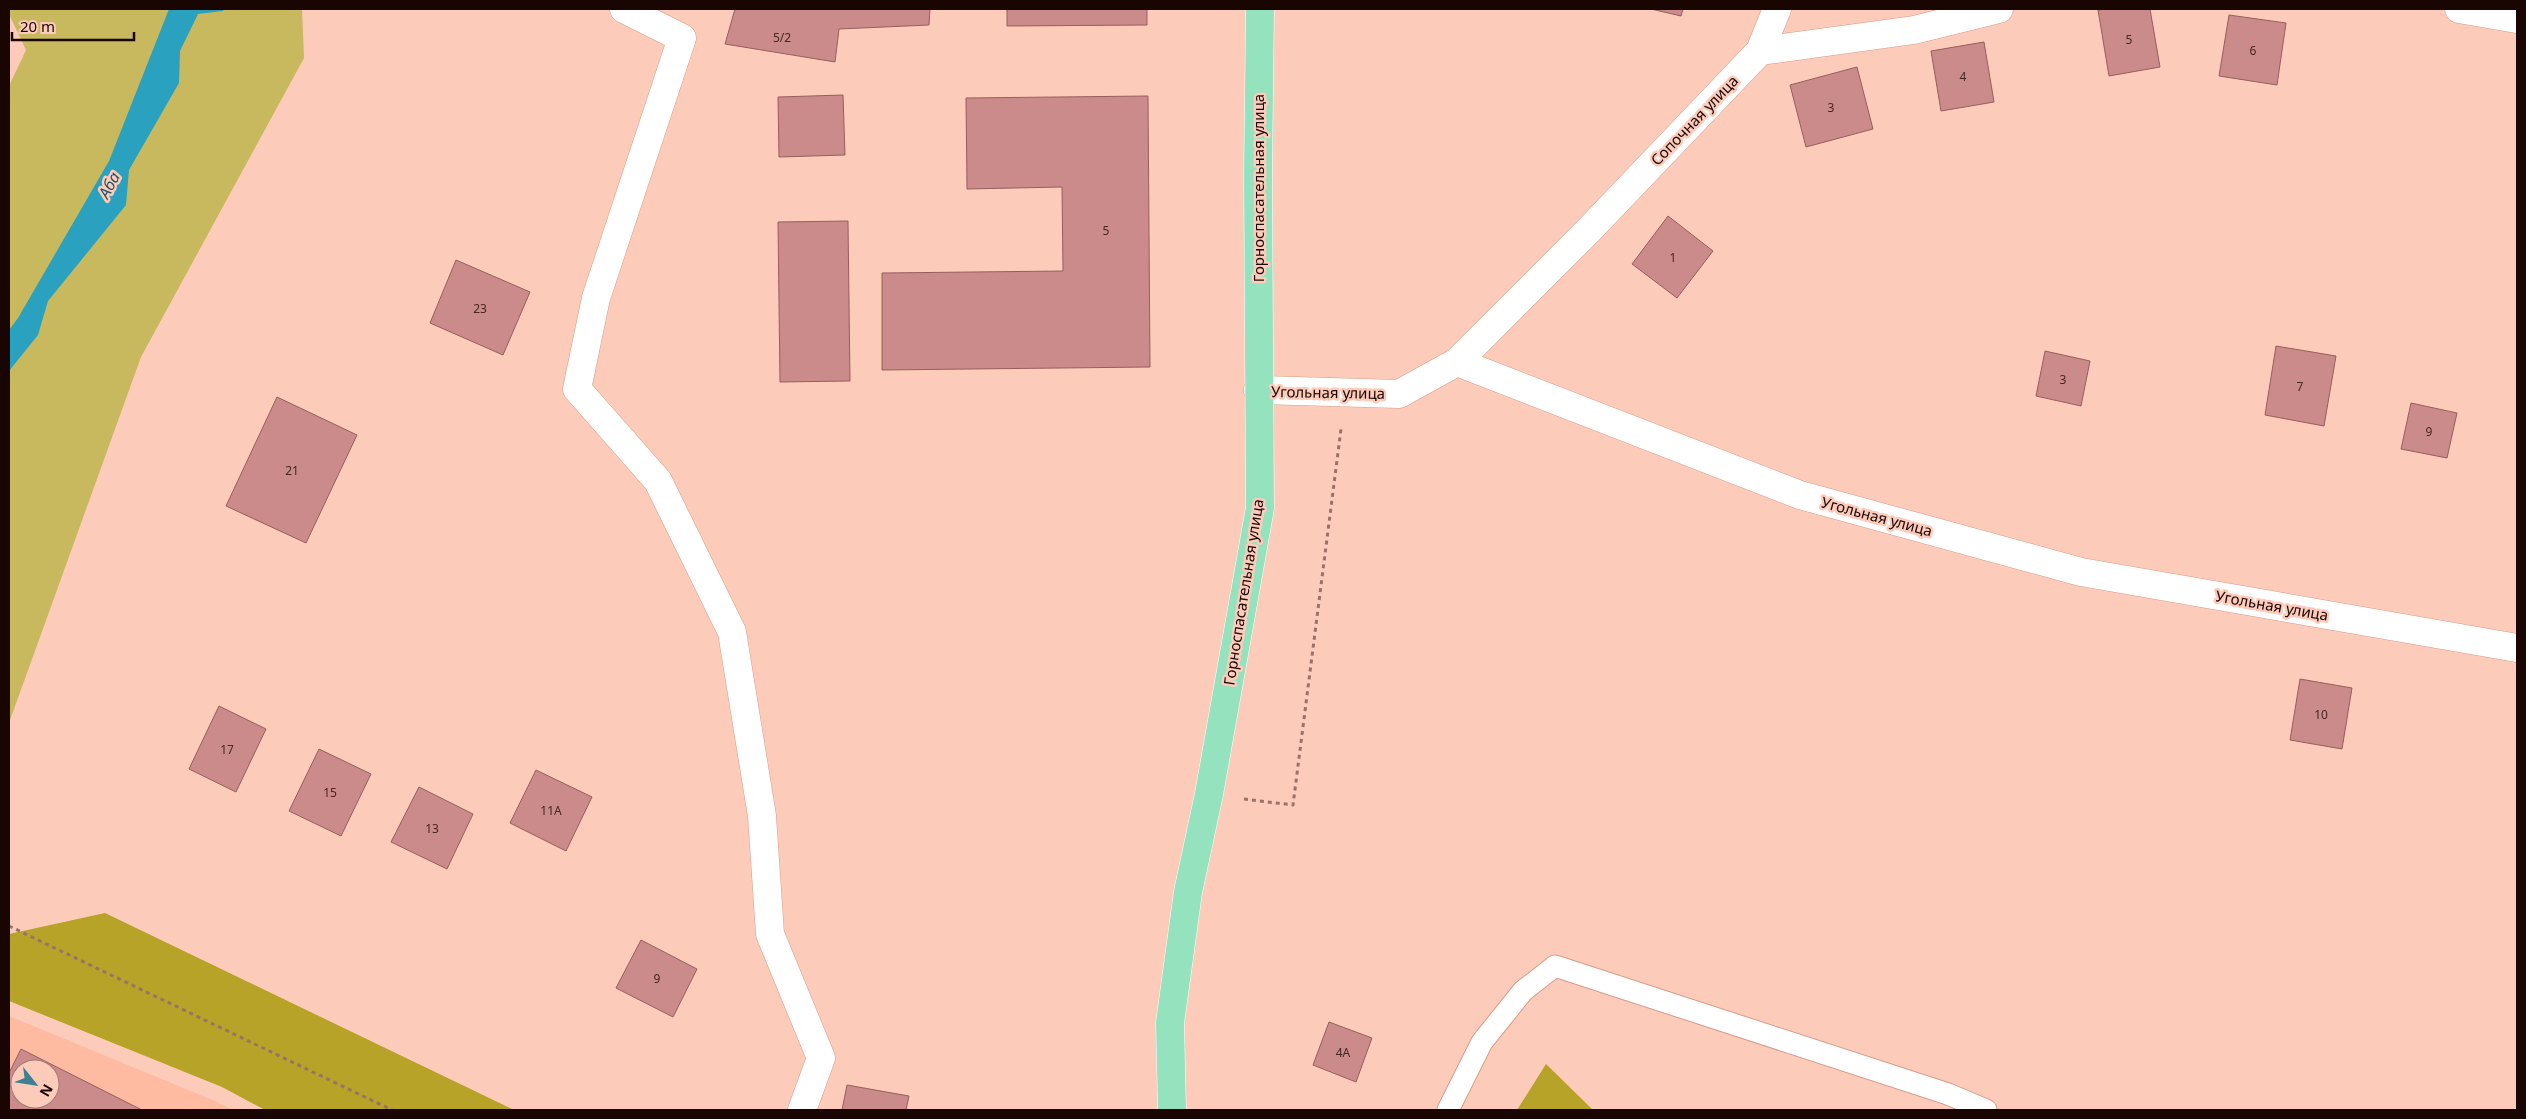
<svg xmlns="http://www.w3.org/2000/svg" width="2526" height="1119" viewBox="0 0 2526 1119" font-family="'Noto Sans',sans-serif">
<style>
.built{fill:#ffbaa2;fill-rule:evenodd}
.green{fill:#c8b95e}
.forest{fill:#b6a327}
.water{fill:#2ba1c0}
.building{fill:#ca8b8a;stroke:#985e5d;fill-rule:evenodd}
.lines{fill:none;stroke-linecap:round;stroke-linejoin:round}
.lane-casing{stroke:#d79c87;stroke-width:23}
.street-casing{stroke:#d79c87;stroke-width:29}
.primary-casing{stroke:#fff;stroke-width:29}
.path{stroke:#977368;stroke-width:3;stroke-dasharray:4 4;stroke-linecap:butt}
.lane{stroke:#fff;stroke-width:21}
.street{stroke:#fff;stroke-width:28}
.primary{stroke:#94e2be;stroke-width:28}
.labels{text-anchor:middle;dominant-baseline:central;stroke-width:5;stroke-linejoin:round;paint-order:stroke}
.number-label{font-size:12px;fill:#452724}
.street-label{font-size:15px;fill:#190602;stroke:#fdcbba}
.water-label{font-size:16px;font-style:italic;fill:#1a5768;stroke:#fdcbba}
</style>
<rect width="100%" height="100%" fill="#fdcbba"/>
<path class="built" d="M9 1016 215 1101 233 1110H9ZM20 1069H50V1099H20Z"/>
<path class="green" d="M9 9H302L304 58 141 357 9 723V86L26 50 9 14Z"/>
<path class="forest" d="M105 913 514 1110H265L222 1087 9 1001V934Z
M1546 1064 1593 1110H1517Z"/>
<path class="water" d="M169 9H224L223 11 198 14 180 51 179 83 129 170 126 205 48 301 38 335 9 371V330L18 318 109 161Z"/>
<path class="building" d="M735 9H930L929 25 839 29 835 62 725 44Z
M1007 9H1147V25L1007 26Z
M1651 9H1683L1681 16Z
M2107 9H2150L2160 67 2109 76 2098 10Z
M2229 15 2286 23 2277 85 2219 76Z
M1984 42 1994 102 1941 111 1931 51Z
M1857 67 1873 129 1806 147 1790 85Z
M843 95 845 155 779 157 778 97Z
M1148 96 1150 367 882 370V273L1063 271 1062 187 967 189 966 98Z
M1668 216 1713 251 1677 298 1632 264Z
M848 221 850 381 780 382 778 222Z
M456 260 530 292 503 355 430 323Z
M2276 346 2336 356 2324 426 2265 415Z
M2045 351 2090 361 2081 406 2036 396Z
M277 397 357 435 306 543 226 506Z
M2411 403 2457 413 2447 458 2401 449Z
M2300 679 2352 688 2342 749 2290 740Z
M219 706 266 729 236 792 189 769Z
M319 749 371 774 341 836 289 811Z
M536 770 592 797 566 851 510 823Z
M419 787 473 814 447 869 391 842Z
M641 940 697 969 673 1017 616 988Z
M1329 1022 1372 1038 1356 1082 1313 1065Z
M21 1049 142 1110H9V1073ZM20 1069H50V1099H20Z
M847 1085 909 1096 906 1110H842Z"/>
<g class="lines">
<defs>
<path id="lane" d="M1448 1110 1482 1042 1523 991 1555 966 1948 1094 1986 1110"/>
<path id="street" d="M624 9 682 38 596 298 577 389 658 481 732 632 762 816 770 934 821 1058 802 1110
M2459 9 2517 19
M1760 51 1777 9
M1457 362 1589 230 1760 51 1914 30 1999 9
M1258 390 1399 394 1457 362 1800 495 2081 572 2517 648"/>
<path id="primary" d="M1172 1110 1170 1023 1188 892 1209 794 1260 508 1258 175 1260 9"/>
</defs>
<use href="#lane" class="lane-casing"/>
<use href="#street" class="street-casing"/>
<use href="#primary" class="primary-casing"/>
<path class="path" d="M1244 799 1293 805 1341 429
M9 926 392 1110"/>
<use href="#lane" class="lane"/>
<use href="#street" class="street"/>
<use href="#primary" class="primary"/>
</g>
<g class="labels">
<g class="number-label">
<text x="782" y="37">5/2</text>
<text x="2129" y="39">5</text>
<text x="2253" y="50">6</text>
<text x="1963" y="76">4</text>
<text x="1831" y="107">3</text>
<text x="1106" y="230">5</text>
<text x="1673" y="257">1</text>
<text x="480" y="308">23</text>
<text x="2063" y="379">3</text>
<text x="2300" y="386">7</text>
<text x="2429" y="431">9</text>
<text x="292" y="470">21</text>
<text x="2321" y="714">10</text>
<text x="227" y="749">17</text>
<text x="330" y="792">15</text>
<text x="551" y="810">11А</text>
<text x="432" y="828">13</text>
<text x="657" y="978">9</text>
<text x="1343" y="1052">4А</text>
</g>
<g class="street-label">
<text transform="translate(1694 120) rotate(-46)">Сопочная улица</text>
<text transform="translate(1258 188) rotate(-90)">Горноспасательная улица</text>
<text transform="translate(1328 392) rotate(1)">Угольная улица</text>
<text transform="translate(1877 516) rotate(15)">Угольная улица</text>
<text transform="translate(1243 592) rotate(-81)">Горноспасательная улица</text>
<text transform="translate(2272 605) rotate(10)">Угольная улица</text>
</g>
<g class="water-label">
<text transform="translate(109 185) rotate(-61)">Аба</text>
</g>
</g>
<rect width="2526" height="1119" fill="none" stroke="#190602" stroke-width="20"/>
<g transform="translate(35 1084) rotate(120)"><circle r="24" fill="#fdcbba" stroke="#a27c70"/>
<path d="M0-4L9 19L0 12L-9 19Z" fill="#3f7f92"/>
<text y="-8" font-size="14" font-weight="bold" text-anchor="middle" fill="#190602">N</text>
</g>
<path d="M12 32v8h122v-8" fill="none" stroke="#190602" stroke-width="2.5"/>
<text x="20" y="32" font-size="15" fill="#190602" stroke="#fdcbba" stroke-width="4" paint-order="stroke">20 m</text>
</svg>
